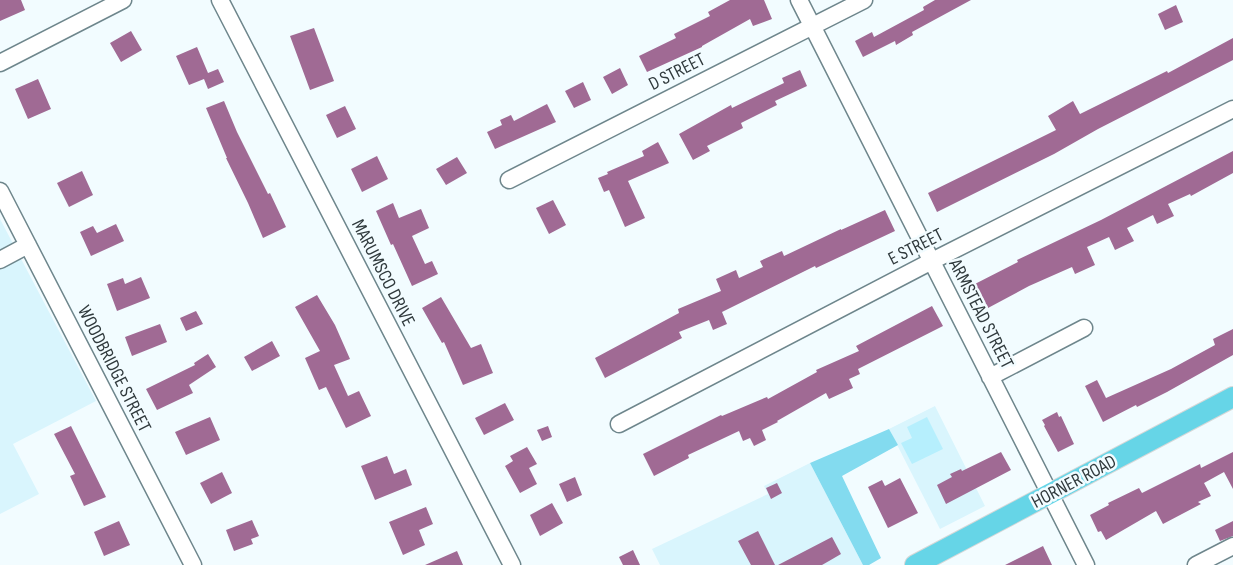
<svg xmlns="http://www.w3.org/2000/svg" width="1233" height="565" viewBox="0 0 1233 565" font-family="'Sofia Sans Condensed',sans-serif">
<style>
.built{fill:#d9f5fd}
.green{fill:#b6effd}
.forest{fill:#83dbef}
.building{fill:#a06a94}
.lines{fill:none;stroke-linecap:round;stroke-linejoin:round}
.minor-casing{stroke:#6e868c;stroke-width:19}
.major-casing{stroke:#d6d8d8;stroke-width:22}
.minor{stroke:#fff;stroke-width:16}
.major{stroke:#66d5e7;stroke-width:20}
.labels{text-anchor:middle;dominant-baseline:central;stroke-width:5;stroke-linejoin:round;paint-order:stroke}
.street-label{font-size:19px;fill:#303a3d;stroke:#f2fcff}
</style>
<rect width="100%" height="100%" fill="#f2fcff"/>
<path class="built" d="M0 219 96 401 13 444 39 494 0 514Z
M935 406 985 506 940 529 889 429Z
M810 463 863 565H660L652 549 768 494 764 486Z"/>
<path class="green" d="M927 417 943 449 912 464 901 443 912 438 907 427Z"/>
<path class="forest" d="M889 429 898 445 842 476 881 558 869 565H863L810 463Z"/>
<path class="building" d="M0 0H21L25 10 0 21Z
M730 0H764L772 19 753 26 750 19 702 46V47L647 72 639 56 676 38 674 34 710 16 708 12Z
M935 0H971L912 32 913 35 896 45 895 41 863 57 855 41 872 32 874 37 924 10 923 7Z
M1176 5 1183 22 1165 30 1158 14Z
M314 28 334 81 310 90 290 36Z
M131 31 142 50 121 62 110 43Z
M1233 38V60L1098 129 1054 154 937 212 928 193 1056 130 1048 116 1073 101 1080 114 1167 71 1168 73Z
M197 47 208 73 218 69 224 82 208 89 204 79 189 85 176 56Z
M620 68 628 85 612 94 603 77Z
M800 70 807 86 775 101 777 105 741 123 743 128 707 146 710 151 693 160 679 134 731 105 732 108 784 83 782 78Z
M38 79 51 109 28 119 15 89Z
M583 82 591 100 574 108 565 91Z
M224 101 237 132 268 194 270 193 286 227 263 238 248 203 226 158H227L206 108Z
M547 104 556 122 495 149 487 132 502 125 500 120 511 115 514 121Z
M345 106 356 129 337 138 326 115Z
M658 142 669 163 628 181 645 218 625 227 609 190 604 192 598 178 608 174 607 172 644 156 642 151Z
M1233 151V173L1191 196 1190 194 1168 204 1174 216 1157 224 1153 215 1127 228 1134 241 1115 250 1109 237 1087 247 1095 265 1075 274 1072 267 1029 286 988 308 983 298 976 302 969 287 1018 262 1017 260 1101 220Z
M377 156 388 179 362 192 351 169Z
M457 157 467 173 446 185 436 169Z
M82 171 93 195 69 207 57 183Z
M553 200 566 225 549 234 536 208Z
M393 203 399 218 421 209 429 228 412 236 425 264 432 261 438 274 412 286 393 244 391 245 376 211Z
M885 210 895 231 816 268 815 266 722 312 727 324 713 330 709 320 679 332 682 338 605 378 595 358 679 313 678 309 721 291 716 279 736 270 739 278 763 267 760 261 782 251 784 256 841 229V230Z
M116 224 124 241 91 256 80 232 93 226 97 233Z
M141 277 150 298 117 311 107 284 123 278 125 284Z
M317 295 335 325 350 359 334 365 348 396 359 391 371 416 346 428 326 387 319 390 305 358 320 351 295 307Z
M441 297 471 348 481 344 493 373 463 385 444 342 442 343 422 308Z
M932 306 943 326 858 369 860 374 849 379 853 388 829 399 826 393 777 421 778 422 762 430 766 440 754 446 750 438 743 441 739 431 688 455 689 458 654 476 643 454 721 415 722 416 767 397 768 399 817 372 816 370 859 351 856 346Z
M196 311 203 324 186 331 180 318Z
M160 324 167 342 132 356 125 337Z
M1233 329V355L1167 392 1137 407 1136 405 1103 422 1085 386 1097 380 1106 398 1171 369 1215 345 1213 339Z
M272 341 280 356 252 371 244 357Z
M208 354 216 367 189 385 193 393 157 410 146 389 195 365 194 363Z
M505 403 514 420 484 435 475 418Z
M1057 412 1059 417 1061 416 1074 444 1058 452 1044 426 1045 425 1042 420Z
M210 417 220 440 186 455 175 432Z
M71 426 106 497 84 506 70 476 75 474 54 434Z
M548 426 552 437 542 441 537 430Z
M527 447 537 464 529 468 537 484 520 493 505 466 513 461 510 456Z
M1001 452 1011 470 946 504 937 485 952 477 950 474 961 469 962 471Z
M1233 452V489L1224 472 1204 483 1211 496 1198 502 1201 504 1163 524 1156 511 1106 540 1101 531 1098 532 1090 515 1109 505 1108 503 1139 488 1142 493 1200 464 1201 468Z
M387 456 394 474 406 469 412 485 375 500 361 466Z
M222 472 232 493 211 504 200 483Z
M575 477 582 495 567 502 559 484Z
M900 478 918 513 888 528 868 487 882 480 885 486Z
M777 483 782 493 771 499 766 488Z
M552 503 563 523 540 536 530 515Z
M426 507 433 524 419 530 425 545 403 555 389 522Z
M252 520 259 536 251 539 253 544 234 551 226 530Z
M119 521 130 545 104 556 94 532Z
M1233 521V536L1220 541 1215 530Z
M758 531 775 565H751L738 541Z
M832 537 841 554 829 561 822 565H778Z
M1043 546 1052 565H1005Z
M633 550 640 565H623L619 557Z
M457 551 463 565H425Z"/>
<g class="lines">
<defs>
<path id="minor" d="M220 0 512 565
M799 0 1086 565
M0 63 123 0
M509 180 864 0
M0 191 193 565
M0 260 28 245
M990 377 1084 328
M619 424 932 261 1233 109
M1196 565 1233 546"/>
<path id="major" d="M915 565 1233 397"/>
</defs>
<use href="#minor" class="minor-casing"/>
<use href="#major" class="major-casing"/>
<use href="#minor" class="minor"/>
<use href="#major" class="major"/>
</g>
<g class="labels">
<g class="street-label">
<text transform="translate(677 72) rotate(-27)">D STREET</text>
<text transform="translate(916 247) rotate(-27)">E STREET</text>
<text transform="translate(383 273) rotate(63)">MARUMSCO DRIVE</text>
<text transform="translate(981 314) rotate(63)">ARMSTEAD STREET</text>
<text transform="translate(114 369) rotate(63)">WOODBRIDGE STREET</text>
<text transform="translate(1074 482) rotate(-28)">HORNER ROAD</text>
</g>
</g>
</svg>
